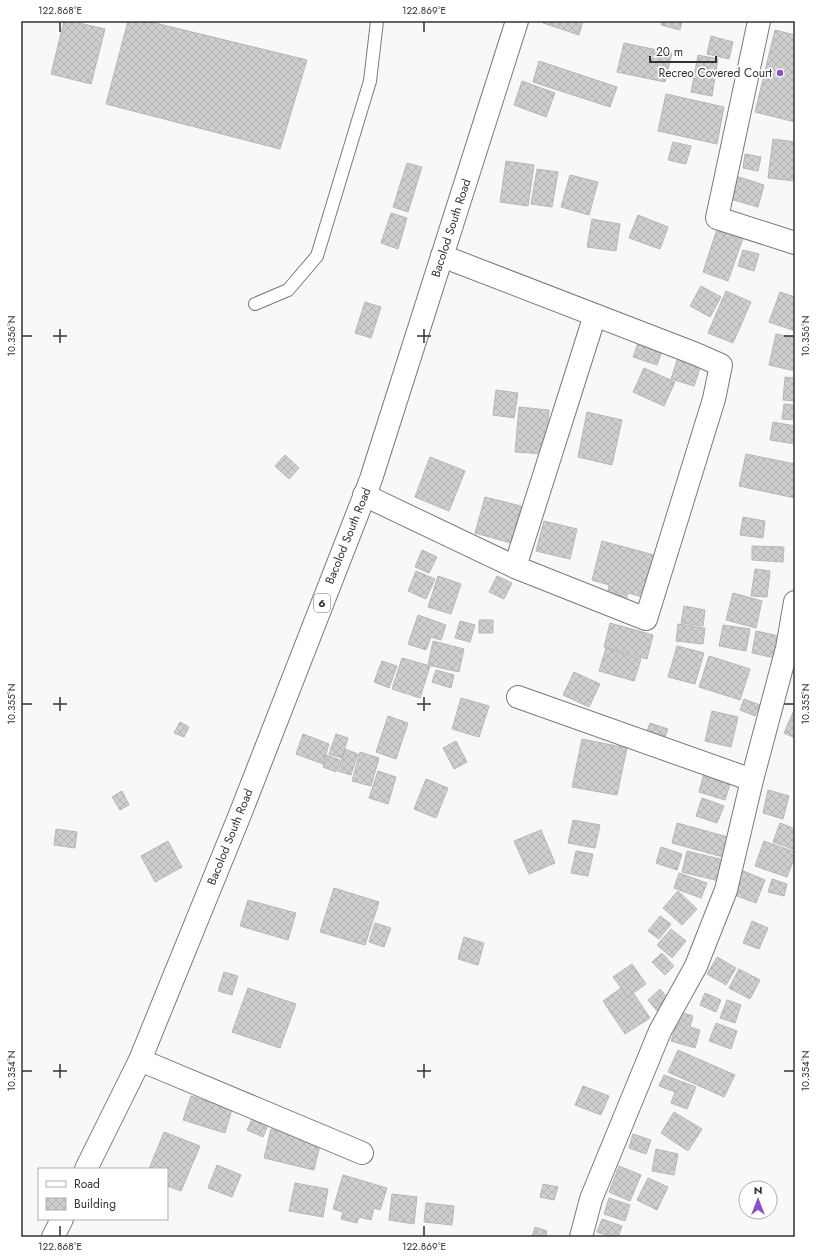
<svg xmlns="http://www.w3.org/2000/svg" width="816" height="1258" viewBox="0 0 816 1258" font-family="Jost,sans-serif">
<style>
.building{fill:url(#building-cross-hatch);stroke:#b7b7b8}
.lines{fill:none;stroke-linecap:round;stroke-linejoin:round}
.lane-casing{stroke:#7a7a7c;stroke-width:14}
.street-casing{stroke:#7a7a7c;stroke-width:24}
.highway-casing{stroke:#7a7a7c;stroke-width:24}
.lane{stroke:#fff;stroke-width:12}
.street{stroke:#fff;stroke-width:22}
.highway{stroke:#fff;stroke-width:22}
.ticks{fill:none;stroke:#323233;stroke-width:1.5}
.poi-dot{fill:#8c4ec3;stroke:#fff;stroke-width:1.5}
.labels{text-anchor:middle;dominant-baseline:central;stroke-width:3.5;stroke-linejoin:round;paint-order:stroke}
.shield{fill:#fff;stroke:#707070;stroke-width:1}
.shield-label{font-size:11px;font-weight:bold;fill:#323233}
.poi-label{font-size:12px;fill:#323233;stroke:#fff;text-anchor:end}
.street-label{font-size:12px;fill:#323233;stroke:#fff}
.neatline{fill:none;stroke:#323233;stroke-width:1.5}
.ticks-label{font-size:10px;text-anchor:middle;fill:#323233}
</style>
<defs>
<pattern id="building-cross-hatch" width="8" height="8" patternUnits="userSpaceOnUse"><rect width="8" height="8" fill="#cececf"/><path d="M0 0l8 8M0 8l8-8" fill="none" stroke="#b1b1b2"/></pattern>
</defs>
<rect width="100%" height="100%" fill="#f8f8f9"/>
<path class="building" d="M64 21H70L105 29 91 84 51 74Z
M128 21H147L307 60 280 149 106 104Z
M544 21H583L579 35 543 23Z
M662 21H682L680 30 661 25Z
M775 30 795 35V122L755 112Z
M711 36 733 42 729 59 707 54Z
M624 43 672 53 665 82 617 72Z
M698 55 718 59 712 96 691 92Z
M539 61 617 87 610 107 533 82Z
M522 81 555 93 546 117 514 105Z
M666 94 724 107 717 144 658 131Z
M773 139 795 142V181L768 178Z
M673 142 691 146 686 164 668 160Z
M745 154 761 157 758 171 743 168Z
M506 161 534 165 528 206 500 202Z
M407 163 422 167 408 212 393 207Z
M537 169 558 172 552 207 531 204Z
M570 175 598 182 589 215 561 207Z
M736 176 764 185 758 207 730 199Z
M391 213 407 218 398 249 381 243Z
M638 215 668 227 660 249 629 238Z
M592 219 620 224 616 251 587 247Z
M717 229 743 238 728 281 703 272Z
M743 250 759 254 754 271 738 266Z
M701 286 721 297 710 317 690 306Z
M726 291 751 302 733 343 708 333Z
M780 292 795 297V331L769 322Z
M365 302 381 307 371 338 355 333Z
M776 334 795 338V371L769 365Z
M638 343 662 351 657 365 633 357Z
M678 357 701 365 694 386 671 379Z
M644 368 675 382 664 406 633 392Z
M785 377 795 378V401L783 400Z
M496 390 518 393 514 418 493 415Z
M784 404 795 405V420L782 419Z
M519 407 549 410 545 454 515 452Z
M587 412 622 420 612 465 578 457Z
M773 422 795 426V444L770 440Z
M746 454 795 464V498L739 486Z
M285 455 299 468 289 479 275 466Z
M430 457 465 471 449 511 415 497Z
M485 497 521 506 511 543 475 533Z
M743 517 765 521 763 538 740 535Z
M544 521 577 529 570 559 536 551Z
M602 541 654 555 643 597 628 593 626 600 607 595 609 585 592 580Z
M752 546 784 547 783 562 752 560Z
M422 550 437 557 429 573 415 567Z
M755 569 770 571 767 597 751 596Z
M416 571 435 579 426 599 408 591Z
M438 576 461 584 451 614 428 607Z
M497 576 512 583 504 599 489 592Z
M733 593 762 601 756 628 726 620Z
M684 606 705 610 703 626 681 623Z
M418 615 446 625 441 640 431 637 426 650 408 644Z
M479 620H493V633H479Z
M460 621 475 625 470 642 455 638Z
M610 623 653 635 647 659 604 647Z
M678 624 705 628 703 644 676 641Z
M723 625 750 629 746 651 719 646Z
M756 631 779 636 775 658 752 653Z
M433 641 464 649 459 672 428 665Z
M677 646 704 653 695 684 668 677Z
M606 648 641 659 634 681 599 671Z
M709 656 750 669 740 700 699 687Z
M402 658 430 666 420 698 392 689Z
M382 661 397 666 389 688 374 682Z
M436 670 454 675 451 688 432 682Z
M574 672 600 684 589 707 563 695Z
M461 698 489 706 479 737 452 729Z
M744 699 760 705 755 716 740 710Z
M795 708V738L784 733Z
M712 711 738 717 731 747 705 741Z
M388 716 408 723 396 759 376 752Z
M180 722 189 727 184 737 174 733Z
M650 723 668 729 662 744 645 737Z
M303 734 329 744 323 764 296 754Z
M336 734 348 738 342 758 329 754Z
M582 739 627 748 617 795 572 787Z
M456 741 467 762 454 769 443 748Z
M345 749 358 754 351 775 338 771Z
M360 752 379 758 371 786 352 781Z
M327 755 340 760 336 772 323 767Z
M378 771 396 777 388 804 369 798Z
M704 773 731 781 725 800 699 792Z
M426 779 448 788 436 818 414 809Z
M768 790 789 796 783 819 763 813Z
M122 791 129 805 120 810 112 797Z
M702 798 724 806 717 823 696 816Z
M573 820 600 825 595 848 568 843Z
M677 823 728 837 723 857 672 843Z
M780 823 795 829V850L773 842Z
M56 829 77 832 75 848 54 845Z
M541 830 555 863 529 874 514 841Z
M168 841 182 867 155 882 141 856Z
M764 841 795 852V856L787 877 755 866Z
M661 847 682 854 677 870 656 863Z
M576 851 593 854 588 876 571 873Z
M687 851 724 860 719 881 682 872Z
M741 870 765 880 756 903 732 894Z
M679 873 707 883 701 898 674 888Z
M772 879 787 884 784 896 768 892Z
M334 888 379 902 365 945 320 932Z
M678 891 697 909 682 925 663 908Z
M248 900 296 913 288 940 240 926Z
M660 916 671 924 659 939 648 931Z
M752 921 768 928 759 949 743 943Z
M375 923 391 928 384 947 369 942Z
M671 929 686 941 672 958 657 945Z
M464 937 484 943 478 965 458 959Z
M662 953 674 966 665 975 652 962Z
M717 957 736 968 726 985 707 974Z
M632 964 646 984 628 997 613 977Z
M739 969 760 980 750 999 729 988Z
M224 972 238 976 232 995 218 991Z
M248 988 296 1004 280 1048 232 1032Z
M621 988 628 998 634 994 650 1018 625 1034 603 1001Z
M660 989 671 1002 658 1012 648 1000Z
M705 993 721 1000 716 1012 700 1005Z
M727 1000 741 1005 735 1023 720 1018Z
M680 1012 693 1016 690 1027 700 1030 695 1048 671 1041Z
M716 1023 737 1031 731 1049 709 1041Z
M678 1050 735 1075 724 1097 668 1072Z
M664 1075 696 1087 687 1109 671 1103 675 1092 659 1086Z
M583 1086 609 1096 601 1115 575 1105Z
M191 1096 232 1109 225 1133 183 1120Z
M674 1112 702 1129 688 1151 661 1133Z
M252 1119 268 1125 263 1137 247 1130Z
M271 1129 321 1141 314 1170 264 1158Z
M164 1132 200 1146 181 1191 167 1186V1169H149Z
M633 1134 651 1140 646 1154 629 1148Z
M656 1149 678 1154 674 1175 652 1171Z
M217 1165 241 1175 232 1197 208 1188Z
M619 1166 641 1175 630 1201 609 1192Z
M343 1175 387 1188 380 1210 374 1208 371 1220 359 1217 357 1223 341 1219 343 1212 333 1209Z
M648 1178 668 1187 657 1210 637 1200Z
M295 1183 328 1189 323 1217 289 1211Z
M543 1184 558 1187 554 1200 540 1197Z
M392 1194 417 1197 414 1224 389 1220Z
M609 1198 630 1205 625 1221 604 1214Z
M426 1203 454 1206 452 1225 424 1222Z
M602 1219 622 1226 618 1237H613L597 1232Z
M535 1227 547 1231 546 1237H532Z"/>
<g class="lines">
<defs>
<path id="lane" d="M255 304 288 290 317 256 370 81 377 21"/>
<path id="street" d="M759 21 717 218 795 243
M364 495 515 567 646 619 714 399 721 365 696 354 442 256
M515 567 595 315
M518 697 752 780
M140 1060 362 1153
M581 1237 591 1199 660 1031 696 966 726 890 752 780 787 648 795 602"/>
<path id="highway" d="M86 1169 140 1060 241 812 371 479 517 21
M53 1237 62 1219"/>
</defs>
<use href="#lane" class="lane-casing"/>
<use href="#street" class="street-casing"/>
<use href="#highway" class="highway-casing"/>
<use href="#lane" class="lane"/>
<use href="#street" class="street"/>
<use href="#highway" class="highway"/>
</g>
<path class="ticks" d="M60 22V32M424 22V32M60 329V343M424 329V343M22 336H32M53 336H67M417 336H431M784 336H794M60 697V711M424 697V711M22 704H32M53 704H67M417 704H431M784 704H794M60 1064V1078M424 1064V1078M22 1071H32M53 1071H67M417 1071H431M784 1071H794M60 1226V1236M424 1226V1236"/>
<circle class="poi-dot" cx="780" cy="73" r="4"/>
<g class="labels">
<rect class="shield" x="314" y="594" width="16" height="18" rx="3"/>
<g class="shield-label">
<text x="322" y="603">6</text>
</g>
<g class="poi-label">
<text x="772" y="73">Recreo Covered Court</text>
</g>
<g class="street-label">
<text transform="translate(451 228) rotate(-72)">Bacolod South Road</text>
<text transform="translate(348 536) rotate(-68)">Bacolod South Road</text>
<text transform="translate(230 837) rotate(-68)">Bacolod South Road</text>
</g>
</g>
<rect width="816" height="1258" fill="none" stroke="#ffffff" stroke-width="44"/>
<rect x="38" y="1168" width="130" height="52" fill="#ffffff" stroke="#adadad"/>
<rect x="46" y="1181" width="20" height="6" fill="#ffffff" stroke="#adadad"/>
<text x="74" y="1188" font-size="12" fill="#323233">Road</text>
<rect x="46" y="1198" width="20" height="12" fill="url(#building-cross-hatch)" stroke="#adadad"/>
<text x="74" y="1208" font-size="12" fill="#323233">Building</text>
<g transform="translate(758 1200)"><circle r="19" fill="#ffffff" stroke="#adadad"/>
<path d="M0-3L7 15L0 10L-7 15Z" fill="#8c4ec3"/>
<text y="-6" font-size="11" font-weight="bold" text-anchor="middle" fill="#323233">N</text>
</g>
<path d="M650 56v6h66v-6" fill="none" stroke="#323233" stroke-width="2"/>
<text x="656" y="56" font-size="12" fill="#323233" stroke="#ffffff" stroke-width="3" paint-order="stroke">20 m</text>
<rect x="22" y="22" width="772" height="1214" class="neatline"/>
<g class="ticks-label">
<text x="60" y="14">122.868°E</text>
<text x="424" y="14">122.869°E</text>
<text transform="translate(11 336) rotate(-90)" y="4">10.356°N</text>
<text transform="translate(805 336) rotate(-90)" y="4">10.356°N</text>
<text transform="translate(11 704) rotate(-90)" y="4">10.355°N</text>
<text transform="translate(805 704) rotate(-90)" y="4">10.355°N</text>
<text transform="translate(11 1071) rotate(-90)" y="4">10.354°N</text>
<text transform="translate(805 1071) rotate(-90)" y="4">10.354°N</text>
<text x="60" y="1250">122.868°E</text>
<text x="424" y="1250">122.869°E</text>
</g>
</svg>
